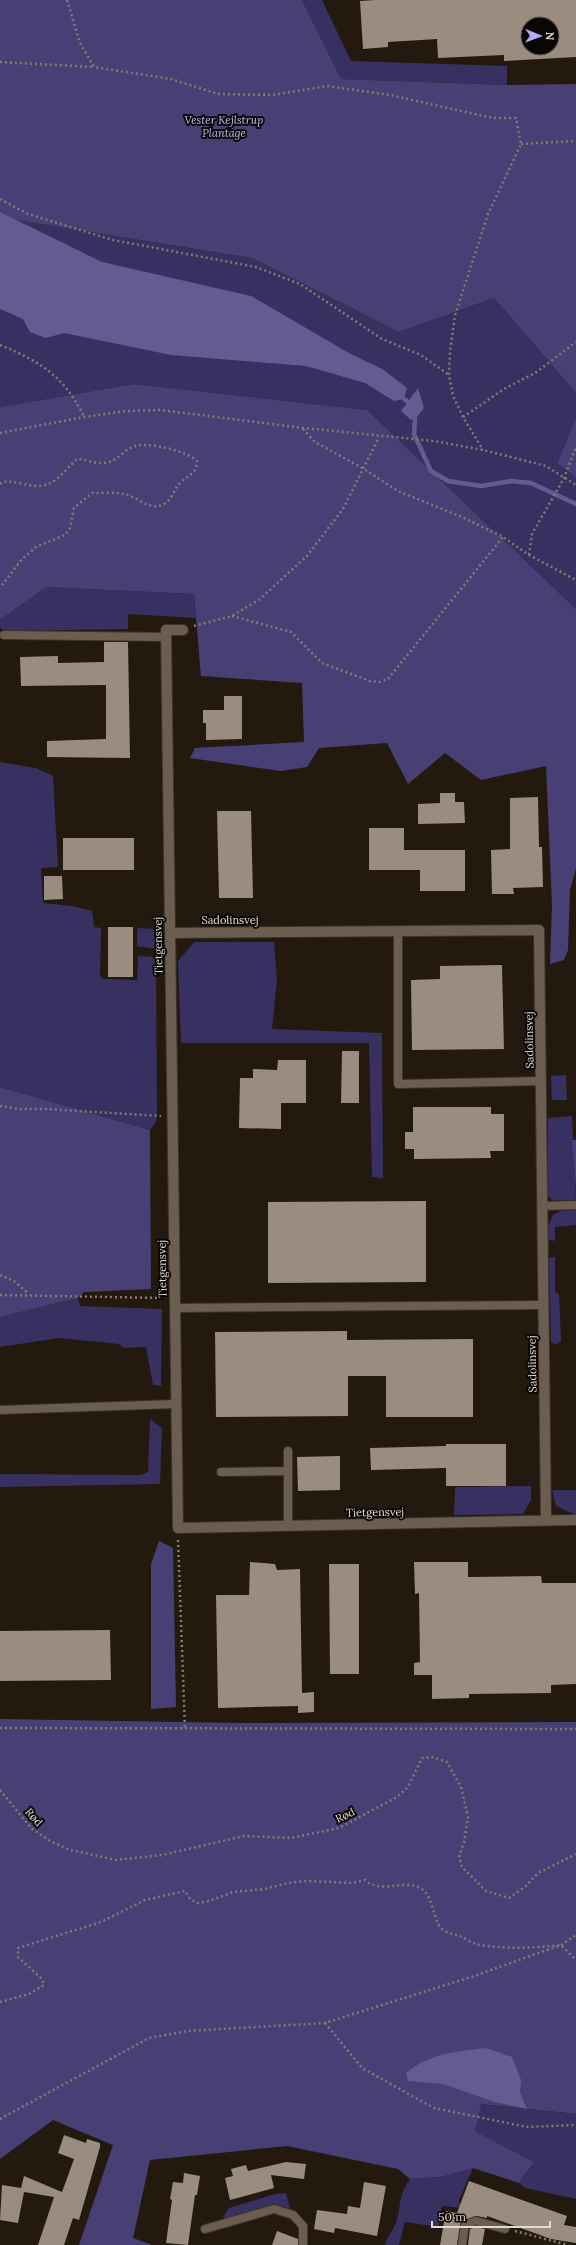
<svg xmlns="http://www.w3.org/2000/svg" width="576" height="2245" viewBox="0 0 576 2245" font-family="Lora,serif">
<style>
.green{fill:#383060}
.forest{fill:#484074}
.water{fill:#635c93}
.lines{fill:none;stroke-linecap:round;stroke-linejoin:round}
.stream{stroke:#635c93;stroke-width:4.5}
.building{fill:#9a8c7e;fill-rule:evenodd}
.lane-casing{stroke:#3c342e;stroke-width:10}
.street-casing{stroke:#3c342e;stroke-width:12}
.path{stroke:#847a71;stroke-width:2.5;stroke-dasharray:2 3;stroke-linecap:butt}
.lane{stroke:#6b5d50;stroke-width:8}
.street{stroke:#6b5d50;stroke-width:10}
.labels{text-anchor:middle;dominant-baseline:central;stroke-width:4;stroke-linejoin:round;paint-order:stroke}
.park-label{font-size:11px;font-style:italic;fill:#c2bbfe;stroke:#0a0603}
.street-label{font-size:11px;fill:#e2dad3;stroke:#0a0603}
</style>
<rect width="100%" height="100%" fill="#24190e"/>
<path class="green" d="M302 0H322L351 61 507 66V85L341 79Z
M0 212 16 220 252 258 399 332 494 298 576 393V418L557 463 576 478V609L367 410 134 384 0 407Z
M46 587 194 594 196 618 128 614V629L5 631 0 628V620Z
M0 762 36 768 53 776 58 867 41 868 43 903 72 906 92 911 94 927 101 928 100 976 104 979 137 980 138 956 156 957 157 1120 150 1130 0 1087Z
M137 928 157 929 156 949 137 946Z
M194 942H274L277 980 272 1029 382 1033 383 1178 372 1177 369 1043H181L178 961Z
M566 1075 567 1100H552L551 1076Z
M572 1116 576 1200H552L548 1195V1118Z
M576 1209V1225L555 1227V1241L548 1239 549 1224 553 1215 561 1211Z
M555 1257V1292L559 1295 561 1341 556 1345 551 1342 549 1258Z
M78 1298 80 1306 162 1309 161 1386 153 1385 146 1347 123 1348 119 1344 59 1338 0 1347V1317Z
M150 1419 162 1428 160 1484 0 1487V1474L141 1475 148 1472Z
M531 1486V1500L523 1514 454 1515 455 1487Z
M552 1490H576V1515L556 1506Z
M480 2104 576 2114V2199L525 2188 519 2183 534 2162 475 2131Z
M473 2168 459 2200 461 2208 442 2206 438 2227 405 2222 399 2245H385C387 2237 392 2232 395 2225 402 2208 397 2197 410 2179L441 2177Z
M286 2193 290 2209 281 2206 227 2219 223 2217 229 2208 275 2194Z"/>
<path class="forest" d="M0 0H302L341 79 507 85 576 84V393L494 298 399 332 252 258 16 220 0 212Z
M134 384 367 410 576 609V868L570 890 568 950 564 960 550 964 552 905 546 766 481 780 445 753 408 784 387 743 319 748 307 767 281 771 190 758 195 748 304 742 302 683 201 676 194 594 46 587 0 620V407Z
M576 418V478L557 463Z
M0 1087 150 1130 151 1289 84 1292 78 1298 0 1317Z
M572 1140H576V1190Z
M159 1541 173 1548 176 1707 151 1709V1564Z
M0 1719 240 1723 576 1722V2114L481 2104 475 2131 534 2162 519 2183 473 2168 441 2177 410 2179 398 2169 287 2146 150 2160 133 2238 152 2245H79L113 2145 53 2120 0 2159Z"/>
<path class="water" d="M0 212 102 262 251 296 349 353 384 370 407 388 404 399 394 401 365 383 306 366 171 355 64 333 46 338 30 332 23 319 0 309Z
M418 388 424 408 417 417 411 420 401 411Z
M486 2048 512 2057 521 2080 520 2092 527 2109 495 2102 443 2084 408 2081 406 2073C431 2053 454 2052 486 2048Z"/>
<g class="lines">
<path class="stream" d="M404 399 408 402
M415 419 414 434 431 471 448 481 481 486 511 481 531 483 576 504"/>
</g>
<path class="building" d="M375 0H576V57L504 61V55L438 58 437 39 388 42V47L363 49 360 1ZM528 24H552V48H528Z
M104 642H128L130 758 47 757V741L106 739V685L21 686 20 657 58 656V663L104 662Z
M224 696H242V739L206 740V723H203V710H224Z
M440 793H455V802H464L465 823 418 824V804L440 803Z
M538 797 539 847H542L543 887 513 888 514 894H492L491 850 510 849V798Z
M217 811H251L253 898H219Z
M369 828H404V850H465V891H420V870H369Z
M63 838H134V870H63Z
M44 876H62L63 899 44 900Z
M108 927H133V977H108Z
M502 965 504 1049 412 1050 411 980 440 979V966Z
M342 1051H359V1103H341Z
M278 1060H306V1103H281V1129L239 1128 240 1078H253V1069L277 1070Z
M413 1107H491V1114H504V1151H490L491 1158 414 1159V1149H405V1132H413Z
M426 1201V1282L268 1283V1202Z
M347 1331V1340L473 1339V1417H386V1376H348V1416L216 1417 215 1332Z
M446 1444H506V1486H446V1468L371 1470 370 1448 446 1446Z
M340 1456V1490L298 1491 297 1457Z
M250 1562 275 1564 277 1570 300 1569 302 1693 314 1692V1712L298 1713V1706L218 1708 216 1595H249Z
M414 1562H468V1577L541 1576 542 1583H576V1684L551 1685V1693L469 1694V1698L432 1699V1675H414V1663L420 1662 419 1593 415 1594Z
M329 1564H359V1674H330Z
M110 1630 111 1680 0 1681V1631Z
M64 2135 86 2143 87 2139 100 2143V2147L79 2220 73 2218 64 2245H38L54 2197 24 2192 18 2223 0 2220 2 2185 21 2188 24 2176 62 2192 74 2159 58 2153Z
M286 2162 306 2164 304 2179 271 2175 274 2188 230 2200 225 2178 233 2176 231 2169 246 2165 248 2171Z
M184 2173 200 2176 197 2195H195L188 2245 166 2243 172 2200 170 2199 173 2182 183 2183Z
M469 2181 567 2216 564 2225 576 2227V2243L551 2239 487 2216V2218L477 2216 461 2222 457 2245H440L446 2211 457 2213Z
M364 2182 386 2186 377 2236 335 2228 334 2233 314 2229 317 2210 347 2214 348 2206 360 2208Z
M476 2227 485 2229 482 2245H468L470 2229Z
M277 2231 298 2239V2245H272Z"/>
<g class="lines">
<defs>
<path id="lane" d="M4 635 166 637
M398 931V1084L541 1081
M542 1206 576 1205
M175 1308 543 1305
M0 1410 176 1404
M288 1451V1526
M221 1472 288 1471
M205 2229 274 2209 293 2215 303 2226V2245
M462 2245 465 2225 476 2221 505 2229"/>
<path id="street" d="M183 630H166L178 1528 576 1520
M170 933 539 930 546 1521"/>
</defs>
<use href="#lane" class="lane-casing"/>
<use href="#street" class="street-casing"/>
<path class="path" d="M67 0 80 43 94 67 171 79 218 94 272 95 327 86 390 95 493 118H516L521 144 488 214 455 315 450 352 449 375 453 396 463 417 483 450
M0 62 93 67
M521 144 576 141
M0 199 28 214 113 240 256 267 300 284 382 339 421 355 449 375
M0 345C40 361 65 377 84 417
M463 417 504 389 535 373 576 342
M303 429 315 442 364 469 398 491 464 518 503 537 529 555 576 580
M0 433 84 417 126 411 161 410 303 428 434 441 483 450 546 466 576 485
M0 484C9 476 33 491 48 484 59 480 68 467 77 459 88 459 98 466 109 462 119 459 126 448 135 446 149 442 187 451 197 461 197 473 189 475 181 482 174 488 173 499 164 504 149 512 138 496 123 494 114 492 102 493 92 493L74 508 70 528 65 535 36 547 22 559 0 588
M529 555 532 534 564 478 576 447
M232 616 291 632 322 663 370 681 380 682 388 679 503 537
M194 626 232 616 260 599 307 556 343 509 379 437
M0 1106 20 1109H46L161 1116
M0 1275 14 1281 29 1294
M0 1295 162 1298
M178 1540 185 1729
M0 1728 576 1729
M0 1790 31 1828 50 1841 70 1850 116 1860 162 1855 244 1836 291 1838 339 1828 397 1797 408 1787 422 1758 433 1757 447 1762 461 1787 468 1817 464 1842 459 1857 462 1867 486 1891 509 1898 526 1886 538 1873 576 1854
M0 2002 29 1994 44 1985 42 1979 18 1957V1948L101 1922 145 1900 185 1891 190 1899 198 1903 209 1901 233 1892 264 1889 288 1883 306 1881 352 1883 365 1880C380 1894 401 1880 418 1887 434 1894 431 1915 441 1928 445 1933 454 1934 460 1936 466 1939 473 1944 480 1945 507 1949 533 1948 561 1945L576 1960
M325 2023 362 2068 434 2108 527 2127 576 2125
M0 2119 149 2038 187 2031 325 2023 474 1976 561 1945 576 1935
M515 2231 568 2245"/>
<use href="#lane" class="lane"/>
<use href="#street" class="street"/>
</g>
<g class="labels">
<g class="park-label">
<text x="224" y="120">Vester Kejlstrup<tspan x="224" dy="13">Plantage</tspan></text>
</g>
<g class="street-label">
<text x="230" y="920">Sadolinsvej</text>
<text transform="translate(158 946) rotate(-91)">Tietgensvej</text>
<text transform="translate(529 1040) rotate(-91)">Sadolinsvej</text>
<text transform="translate(162 1269) rotate(-91)">Tietgensvej</text>
<text transform="translate(532 1364) rotate(-91)">Sadolinsvej</text>
<text transform="translate(375 1512) rotate(-1)">Tietgensvej</text>
<text transform="translate(345 1815) rotate(-26)">Rød</text>
<text transform="translate(34 1817) rotate(48)">Rød</text>
</g>
</g>
<g transform="translate(540 36) rotate(91)"><circle r="19" fill="#0a0603" stroke="#605b56"/>
<path d="M0-3L7 15L0 10L-7 15Z" fill="#b4acf9"/>
<text y="-6" font-size="11" font-weight="bold" text-anchor="middle" fill="#e2dad3">N</text>
</g>
<path d="M432 2221v6h118v-6" fill="none" stroke="#e2dad3" stroke-width="2"/>
<text x="438" y="2221" font-size="12" fill="#e2dad3" stroke="#0a0603" stroke-width="3" paint-order="stroke">50 m</text>
</svg>
